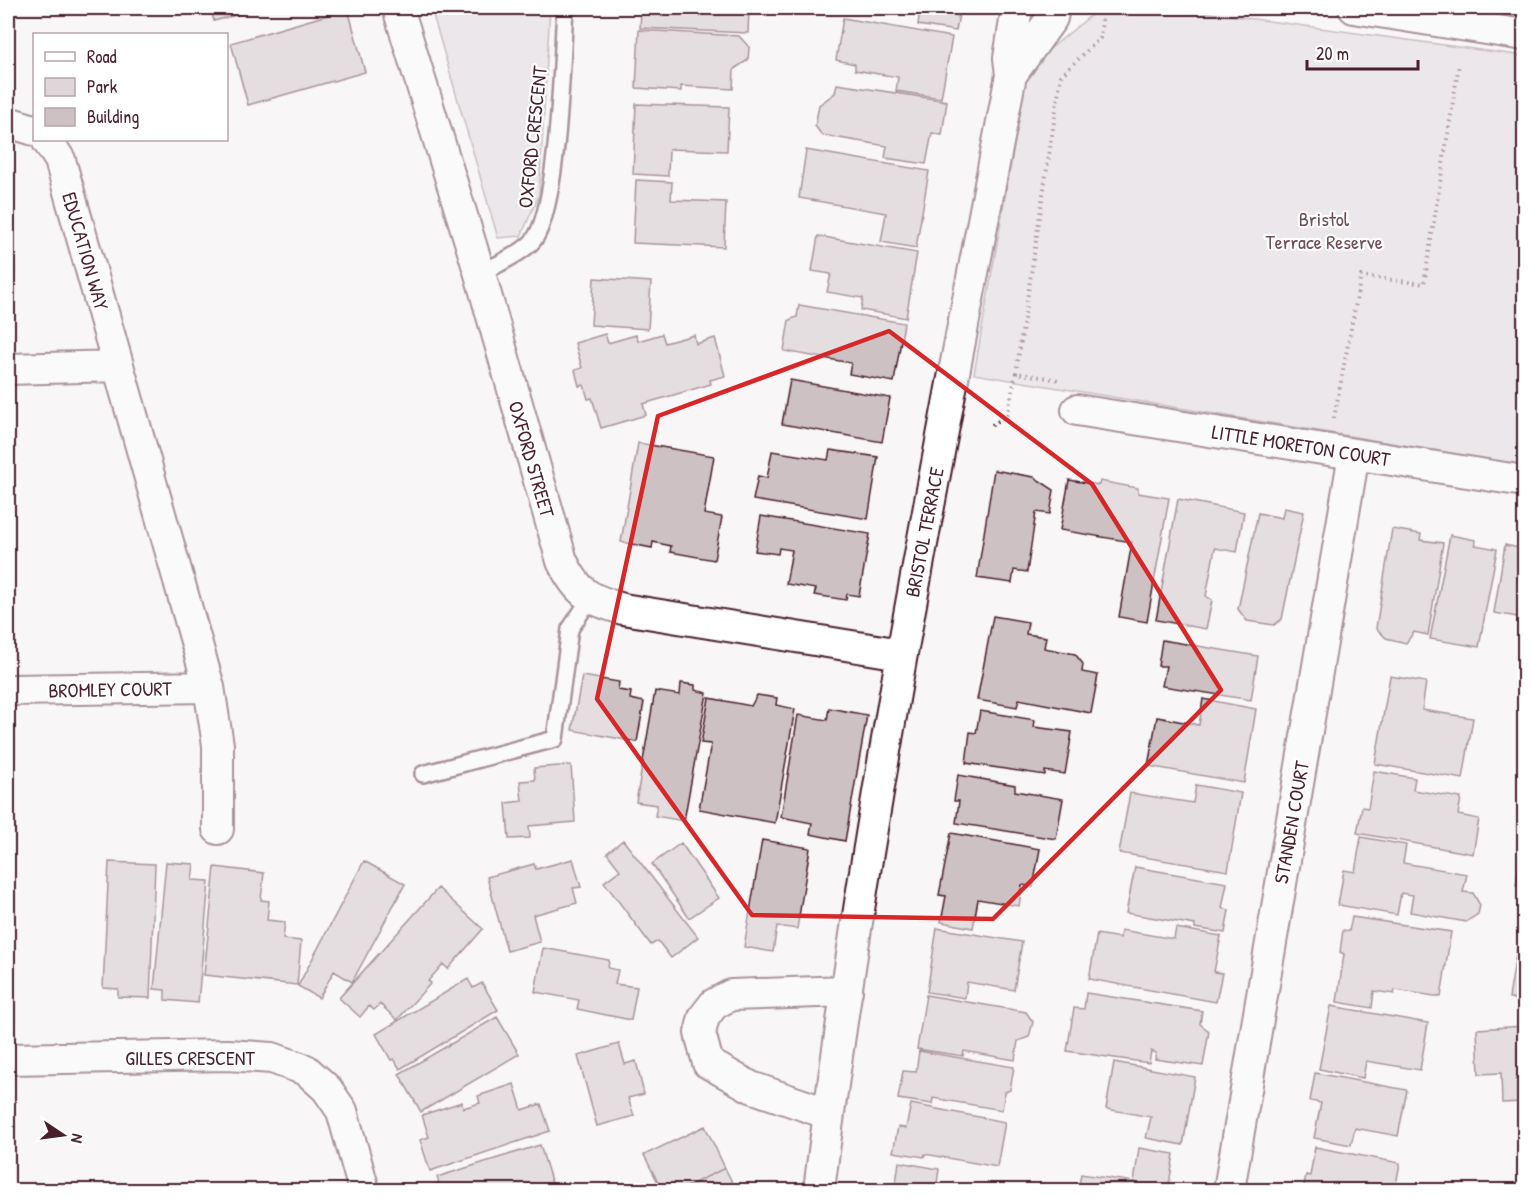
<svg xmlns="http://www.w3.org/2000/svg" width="1532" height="1198" viewBox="0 0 1532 1198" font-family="'Patrick Hand',sans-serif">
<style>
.green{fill:#ded6d9;stroke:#947a82;stroke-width:1.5}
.building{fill:#cdc1c4;stroke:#4a1f2b;stroke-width:1.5}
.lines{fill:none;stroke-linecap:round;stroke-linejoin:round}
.service-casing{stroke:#4a1f2b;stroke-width:20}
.minor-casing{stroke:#4a1f2b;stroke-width:34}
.path{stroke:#4a1f2b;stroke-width:4;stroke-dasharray:1.5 4.5;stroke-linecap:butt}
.service{stroke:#fff;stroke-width:15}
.minor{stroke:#fff;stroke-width:30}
.marked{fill:none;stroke:#d62828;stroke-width:4.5;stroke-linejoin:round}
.labels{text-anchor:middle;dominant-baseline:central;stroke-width:4.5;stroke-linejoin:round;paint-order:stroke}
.street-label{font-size:20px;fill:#4a1f2b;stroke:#fff}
.park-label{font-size:20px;fill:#6f4d56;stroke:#fff}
</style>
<rect width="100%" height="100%" fill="#f8f6f7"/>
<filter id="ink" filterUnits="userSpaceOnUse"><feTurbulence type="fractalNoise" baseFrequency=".0167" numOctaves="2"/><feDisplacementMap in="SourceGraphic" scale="12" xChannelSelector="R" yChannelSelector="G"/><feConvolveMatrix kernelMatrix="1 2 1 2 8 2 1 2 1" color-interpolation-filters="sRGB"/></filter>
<g filter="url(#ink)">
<path class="green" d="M431 8H550L539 195 521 236 498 238Z
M1100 8H1173L1524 56V465L974 374 1028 67Z"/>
<path class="building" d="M210 8H262L214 21Z
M641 8H749L748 33 640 28Z
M908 8H960L956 31 918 25 920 10Z
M348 9 365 72 248 105 231 43Z
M843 18 952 37 941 98 896 91 898 77 855 70V64L836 60Z
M639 30 739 36 749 47 748 60 734 69 733 89 681 86V91L636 88Z
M837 84 947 101 942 135 932 133 926 164 885 158 887 146 822 135 815 126 819 105 835 93Z
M636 104 729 107 727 151 669 149 668 176 633 174Z
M806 150 929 171 916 248 881 242 886 213 799 198Z
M636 180 672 182 671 200 726 202 724 247 633 243Z
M818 236 917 253 906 318 861 310 863 298 827 292 831 274 812 271Z
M594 278 651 282 648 329 591 325Z
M799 305 904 323 894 382 849 374 851 363 784 351 789 320 797 317Z
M605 334 608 343 636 335 638 341 662 334 665 343 694 335 696 344 715 338 725 376 710 380 711 384 643 404 646 415 601 428 592 398 588 399 584 385 579 386 575 370 582 368 575 343Z
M790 380 890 398 882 442 782 424Z
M638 443 714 456 704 514 722 517 714 560 670 552 671 546 653 542 652 548 621 542Z
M830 450 878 457 868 519 753 500 758 476 767 478 772 451 828 460Z
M994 470 1034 477 1054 490 1050 514 1036 512 1027 572 1014 570 1012 583 977 578Z
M1069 480 1099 485 1100 481 1138 488V493L1169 498 1147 622 1119 617 1132 542 1060 530Z
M1178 499 1244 512 1237 552 1215 548 1206 596 1212 600 1206 629 1156 620Z
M1284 508 1304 512 1282 619 1274 625 1247 621 1238 609 1258 513 1282 518Z
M761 516 870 534 859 596 847 594 846 600 814 595 816 589 786 584 792 550 779 548 778 554 755 551Z
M1392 529 1421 534 1420 540 1443 543 1428 635 1414 632 1406 643 1386 638 1376 628Z
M1450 535 1476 540 1475 545 1497 549 1479 647 1430 639Z
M1505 545 1524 549V618L1494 613Z
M993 616 1028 622 1026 634 1046 637 1044 648 1075 654 1083 664 1082 672 1098 675 1091 713 1019 699 1017 707 977 700Z
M1162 640 1258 656 1251 700 1162 686 1166 666H1158Z
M582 676 619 682 618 690 631 692 630 699 644 702 637 742 572 730Z
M1390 676 1426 682 1422 710 1473 718 1463 779 1375 764Z
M681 683 695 685V690L707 693 684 821 655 816 657 805 636 802 655 691 680 695Z
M757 695 777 698 776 705 795 709 775 823 699 809 711 744 701 743 709 698 751 706Z
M1203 699 1256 709 1244 783 1148 766 1157 717 1199 725Z
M829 708 867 715 845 841 810 834 812 823 781 817 798 715 827 720Z
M980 711 1035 720 1034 727 1072 732 1065 774 1045 771V775L966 763 970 732 976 733Z
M571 765 575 822 529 826 530 838 509 839 506 803 522 801 520 781 535 780 534 768Z
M1374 771 1415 778 1413 790 1461 798 1458 815 1479 819 1473 854 1357 833 1362 807 1368 808Z
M958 775 1015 785V791L1063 799 1056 839 956 823 959 801H954Z
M1196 785 1241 793 1228 871 1119 853 1130 793 1193 803Z
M951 833 1040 849 1033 887 1022 885 1019 906 978 899 973 928 941 922 946 896 939 895Z
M1361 837 1406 845 1403 863 1467 874 1463 892 1473 893 1480 905 1478 914 1466 922 1410 912 1413 895 1401 893 1397 915 1338 905 1344 870 1355 872Z
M1523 838H1524V887L1516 885Z
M623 840 698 937 671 958 658 941 651 945 604 882 620 870 607 853Z
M762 840 810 848 797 929 777 926 773 952 744 947Z
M681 843 719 898 689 918 652 864Z
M573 859 581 887 573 888 577 903 533 915 540 942 507 951 487 877 534 864 536 869Z
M364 861 405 884 352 982 334 971 319 998 298 986Z
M109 862 155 864 150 998 118 997V989L103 988Z
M166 862 194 864 192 880 209 881 198 1003 165 1000V990L154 989Z
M215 867 264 873 261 900 269 901 267 920 285 922 283 939 301 941 297 985 204 975Z
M1135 867 1227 883 1222 908 1229 910 1225 933 1195 928V925L1126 913Z
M438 888 483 929 448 969 443 964 428 981 431 983 397 1020 380 1004 374 1010 369 1006 360 1017 339 998Z
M1352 917 1451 932 1441 997 1395 990 1394 994 1374 991 1372 1008 1337 1002 1344 954 1340 952 1343 930 1349 931Z
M1524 920V946H1520Z
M937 928 1022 942 1014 990 967 982 965 998 927 992Z
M1176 928 1221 936 1214 972 1222 973 1216 1002 1089 979 1097 934 1120 938 1121 930 1174 939Z
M543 948 609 960 608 968 618 970 615 984 637 987 631 1020 577 1009 579 1000 535 992Z
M1517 948 1524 949V1001L1509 998Z
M468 979 473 988 482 983 498 1010 400 1069 394 1059 391 1060 376 1034Z
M1086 993 1202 1011 1200 1024 1209 1031 1203 1066 1155 1059 1156 1053 1151 1051 1149 1063 1067 1051 1074 1008 1084 1009Z
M926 995 1026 1012 1033 1022 1029 1037 1018 1041 1015 1060 964 1051 963 1056 917 1049Z
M1331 1006 1428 1023 1420 1070 1366 1061 1363 1078 1319 1069Z
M497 1017 519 1054 421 1112 399 1074Z
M1524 1026V1102L1502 1103 1501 1073 1479 1074 1477 1029Z
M619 1044 625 1064 636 1061 644 1094 628 1098 634 1116 597 1126 578 1056Z
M919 1051 1014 1067 1010 1090 1005 1092 1002 1110 933 1098 932 1104 898 1099 903 1071 916 1072Z
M1114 1062 1195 1077 1183 1145 1146 1138 1151 1117 1106 1109Z
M1315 1073 1407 1090 1398 1136 1355 1128 1351 1145 1314 1138 1321 1103 1310 1101Z
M514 1084 522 1110 541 1104 550 1131 430 1171 420 1140 429 1137 422 1115 462 1102 463 1108 480 1103 478 1096Z
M911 1104 1005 1122 997 1167 925 1154 924 1157 893 1152 898 1127 906 1128Z
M705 1126 725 1168 680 1190H662L644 1155Z
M540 1145 554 1190H433L431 1186 439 1183 437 1177Z
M1315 1147 1400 1163 1395 1190H1303L1306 1175 1310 1176Z
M1139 1148 1174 1154 1168 1190H1078L1081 1174 1134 1182Z
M899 1162 939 1169 936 1190H895Z
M725 1168 736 1190H680Z"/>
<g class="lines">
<defs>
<path id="service" d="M480 274C495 265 518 256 531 243 559 217 562 52 565 8
M423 774 555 739 570 629 590 599"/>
<path id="minor" d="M398 8 480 274 562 561C578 594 589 599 623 609L901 654
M1354 8 1524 35
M1011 75 1052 18 1054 8
M8 122 34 130
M47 140 60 160 209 687 218 745V829
M8 369 118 366
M1077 410 1524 481
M11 690 209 687
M8 1059 228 1055 272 1058 306 1070 327 1089 342 1111 364 1190
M829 1114 751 1087 708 1063 700 1033 704 1017 714 1004 731 995 847 991
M819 1190C866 816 940 446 1011 75L1009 58 1017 8
M1229 1190 1354 454"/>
</defs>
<use href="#service" class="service-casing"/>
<use href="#minor" class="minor-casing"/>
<path class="path" d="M1016 373 1061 76 1100 38 1103 13
M1334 418 1361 276 1424 284 1459 64
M992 425 1007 416 1016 373 1060 380
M1520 1190 1524 1187"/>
<use href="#service" class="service"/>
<use href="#minor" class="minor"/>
</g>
</g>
<path d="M0 0H1532V1198H0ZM889 331 1092 484 1221 690 993 919 752 915 597 699 658 416Z" fill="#f8f6f7" fill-opacity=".55" fill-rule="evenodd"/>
<path class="marked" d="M889 331 1092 484 1221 690 993 919 752 915 597 699 658 416Z"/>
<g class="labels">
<g class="street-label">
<text transform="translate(532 137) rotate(-84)">OXFORD CRESCENT</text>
<text transform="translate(86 251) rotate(74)">EDUCATION WAY</text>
<text transform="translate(1301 445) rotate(9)">LITTLE MORETON COURT</text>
<text transform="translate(532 459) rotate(74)">OXFORD STREET</text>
<text transform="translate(924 532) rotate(-79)">BRISTOL TERRACE</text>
<text transform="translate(110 689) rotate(-1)">BROMLEY COURT</text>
<text transform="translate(1291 822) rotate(-80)">STANDEN COURT</text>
<text x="190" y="1057">GILLES CRESCENT</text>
</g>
<g class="park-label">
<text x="1324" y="218">Bristol<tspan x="1324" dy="23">Terrace Reserve</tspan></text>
</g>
</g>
<rect width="1532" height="1198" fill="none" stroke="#fff" stroke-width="30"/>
<rect x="15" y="15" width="1502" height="1168" fill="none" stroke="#4a1f2b" stroke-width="2" filter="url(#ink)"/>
<rect x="33" y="33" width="195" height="108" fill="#ffffff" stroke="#b7a5aa" stroke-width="1.5"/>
<rect x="45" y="52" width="30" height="9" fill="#ffffff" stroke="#b7a5aa" stroke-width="1.5"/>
<text x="87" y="63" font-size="18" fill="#4a1f2b">Road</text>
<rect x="45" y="78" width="30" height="18" fill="#ded6d9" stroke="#b7a5aa" stroke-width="1.5"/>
<text x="87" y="93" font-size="18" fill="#4a1f2b">Park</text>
<rect x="45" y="108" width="30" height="18" fill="#cdc1c4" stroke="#b7a5aa" stroke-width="1.5"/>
<text x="87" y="123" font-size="18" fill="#4a1f2b">Building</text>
<g transform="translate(63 1135) rotate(103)" stroke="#ffffff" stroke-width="4.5" paint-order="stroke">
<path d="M0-4.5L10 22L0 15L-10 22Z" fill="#4a1f2b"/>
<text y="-9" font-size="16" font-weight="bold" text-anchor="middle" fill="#4a1f2b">N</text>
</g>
<path d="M1307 60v9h111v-9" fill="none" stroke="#4a1f2b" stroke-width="3"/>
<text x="1316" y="60" font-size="18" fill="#4a1f2b" stroke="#ffffff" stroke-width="4.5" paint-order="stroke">20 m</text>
</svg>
